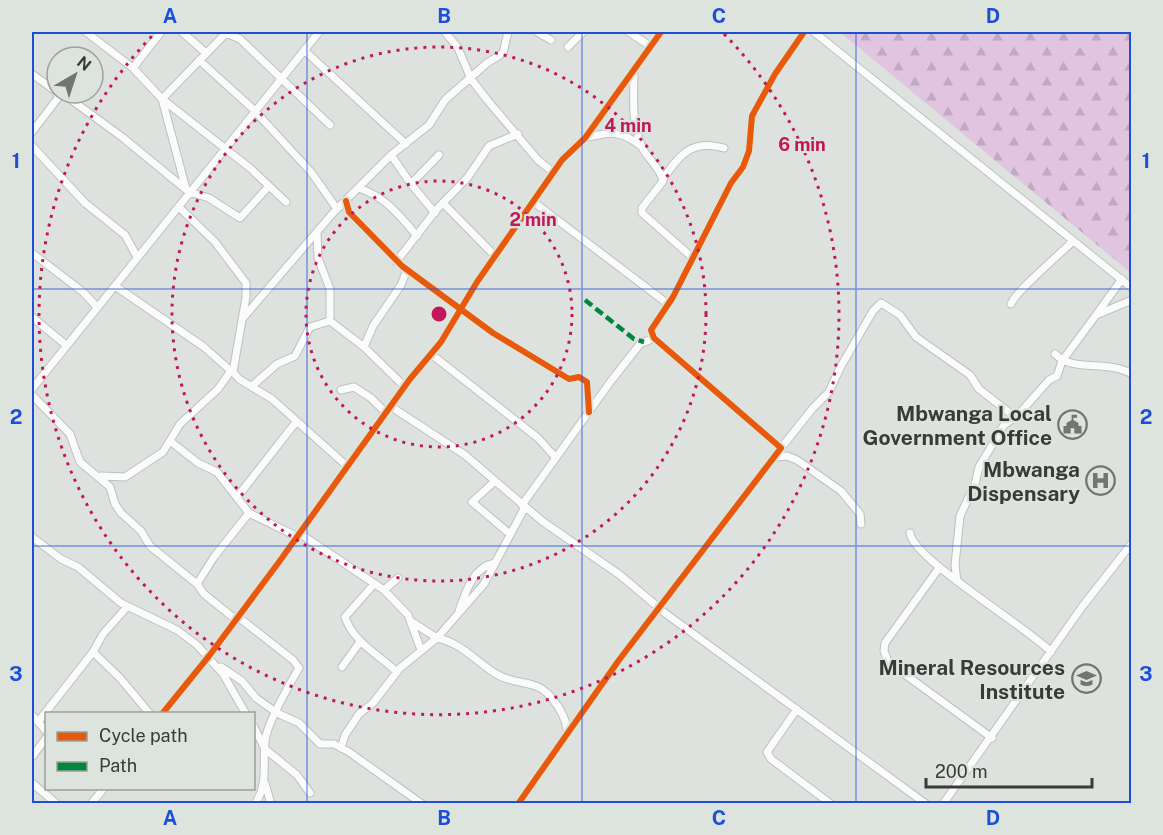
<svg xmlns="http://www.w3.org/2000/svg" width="1163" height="835" viewBox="0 0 1163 835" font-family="'Public Sans',sans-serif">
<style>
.forest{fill:url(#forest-firs)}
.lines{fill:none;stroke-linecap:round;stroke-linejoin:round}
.minor-casing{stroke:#bec0be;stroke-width:9}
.minor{stroke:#fafbfa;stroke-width:7}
.quiet{stroke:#00873e;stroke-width:4.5;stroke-dasharray:9 4.5;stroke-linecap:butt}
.cycleway-casing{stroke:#dce4dd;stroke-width:10}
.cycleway{stroke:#e8590c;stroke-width:6}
.grid{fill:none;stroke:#1d4ed8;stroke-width:1.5;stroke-opacity:0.55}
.ring{fill:none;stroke:#c2185b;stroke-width:3;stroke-dasharray:3 6}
.labels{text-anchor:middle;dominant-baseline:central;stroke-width:4.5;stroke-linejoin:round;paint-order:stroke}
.poi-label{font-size:21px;font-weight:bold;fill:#383b38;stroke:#dce4dd;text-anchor:end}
.centre{fill:#c2185b;stroke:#dce4dd;stroke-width:3}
.ring-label{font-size:18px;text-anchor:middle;font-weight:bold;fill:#c2185b;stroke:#dce4dd;stroke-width:4.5;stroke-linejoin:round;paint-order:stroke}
.neatline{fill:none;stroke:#1d4ed8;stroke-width:2}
.grid-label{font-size:20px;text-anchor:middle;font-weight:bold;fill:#1d4ed8}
</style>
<defs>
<pattern id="forest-firs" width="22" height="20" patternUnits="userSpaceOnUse" patternTransform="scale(1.5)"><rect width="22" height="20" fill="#e0c4e0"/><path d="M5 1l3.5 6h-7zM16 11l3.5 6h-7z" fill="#c1a9c1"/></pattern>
</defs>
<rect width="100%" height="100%" fill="#dee2de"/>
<path class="forest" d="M840 32H1131V273Z"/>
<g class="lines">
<defs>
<path id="minor" d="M86 32 133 68 162 99 186 189
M182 32 206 53
M227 32 162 99 250 168 286 202
M445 32 458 48 471 79 488 101 538 160 554 173
M537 32 551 40
M629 32 650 46
M814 32 1132 288
M226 33 240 39 330 125
M568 47 583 32
M304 50 406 144
M199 60 254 110 311 172 337 209
M133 68 161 32
M634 69C634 93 631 122 641 145 646 158 661 168 663 181L642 208V213L693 258
M32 74 57 92
M57 93 59 97 66 96 122 137 189 192 209 198 240 218 269 186
M32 132 61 94
M585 138C610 132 619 129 641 146
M32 146 85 203 125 235 137 257
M391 155 411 184 435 213
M663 179C680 154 692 139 724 148
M411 184 439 155
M358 188C385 196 400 216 417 236
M346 201 349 212 402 266 493 333 569 379 579 377 587 382 589 412
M443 203 496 257
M535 203 668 304
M179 207 215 242 246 283V297L233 372 239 379 272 399 348 467
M317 232 318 258 330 289V321L364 347 404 386
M32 253 83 292 97 307
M396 262 437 209 468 177 489 146 518 134
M115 286 204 347 231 371
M1011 304C1016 291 1059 255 1072 242
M1096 315 1122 279
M32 317 66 345
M243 318 333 213 391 155 429 125 445 100 487 63 503 53 508 32
M364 347 373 326 401 285 407 270
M431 354 538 438 556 458
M1055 354C1074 373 1106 359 1132 374
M252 386 277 364 295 356 310 327 330 321
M32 389 319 32
M341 390 354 387 371 398 385 412
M32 395 70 434 80 462 110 487 115 504 121 513 141 531 150 546 197 584
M390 406 465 455 542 521 620 575 658 607
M170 441 198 463 217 472 249 513 214 557 197 584 204 594 235 619
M781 448 813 408 829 392 840 368 873 311 881 303 900 315 916 337 970 375 979 389 1015 417
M776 457 787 456 797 460 841 491 860 514 861 524
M101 476 125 477 163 452 180 424 218 389 233 368
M495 481 472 502 510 534
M238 496 296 422
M522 505 611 381 640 344 654 338
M249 513 296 536
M299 533 384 590 408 615 421 650
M910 533C912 558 1027 627 1051 652
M32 537 61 559 78 567 121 603 177 630 197 645 223 674 246 714
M939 568 885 643 884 651 888 662 992 738
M957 581 955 565 960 516 975 484 979 467 1004 425 1018 415 1049 380 1057 376 1062 361 1096 315 1132 300
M374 584 345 617C353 642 378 654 397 672
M384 590 398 578
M127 607 103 634 93 652 120 678 150 714
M658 608 926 804
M459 611C466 591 473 567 495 563
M237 616 293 660 299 668C290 683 270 719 266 736 261 759 270 782 255 804
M412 622 437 638 484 584 525 507
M221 667 242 681 256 698 277 713 299 723 320 744H334L349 752 422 804
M342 667 360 642
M797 709 767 752 771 759 831 804
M162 714 209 656 279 562 410 379 441 342 477 282 562 160 585 138 661 32
M32 715 46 731
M38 722 93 652
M254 727 265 749 297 775 310 793
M341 748 345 735 359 714 373 703 400 668 437 638C460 642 477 662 496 674 509 682 522 681 536 686 552 692 568 718 567 734
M32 757 46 738
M32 783 57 804
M265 783 271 804
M91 804 104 788
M518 804 619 660 781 448 654 338 651 330 673 297 731 183 743 167 749 151 752 116 775 74 804 32
M943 804 1082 607 1132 543"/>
</defs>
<use href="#minor" class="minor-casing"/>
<use href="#minor" class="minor"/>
<path class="quiet" d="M585 300 634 339 644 342"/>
<defs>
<path id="cycleway" d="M346 201 349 212 402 266 493 333 569 379 579 377 587 382 589 412
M162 714 209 656 279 562 410 379 441 342 477 282 562 160 585 138 661 32
M518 804 619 660 781 448 654 338 651 330 673 297 731 183 743 167 749 151 752 116 775 74 804 32"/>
</defs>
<use href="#cycleway" class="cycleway-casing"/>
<use href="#cycleway" class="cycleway"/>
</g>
<path class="grid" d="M307 32V804M582 32V804M856 32V804M32 289H1132M32 546H1132"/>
<g class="ring">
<circle cx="439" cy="314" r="133"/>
<circle cx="439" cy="314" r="267"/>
<path d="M724 34A400 400 0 1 1 154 34"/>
</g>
<defs>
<symbol id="civic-ring" viewBox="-11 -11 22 22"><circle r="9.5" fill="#dce4dd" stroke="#727572" stroke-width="1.5"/><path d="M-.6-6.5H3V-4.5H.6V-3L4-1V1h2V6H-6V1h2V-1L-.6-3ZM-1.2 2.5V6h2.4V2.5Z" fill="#727572"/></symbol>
<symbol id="hospital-ring" viewBox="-11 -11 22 22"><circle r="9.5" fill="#dce4dd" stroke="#727572" stroke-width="1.5"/><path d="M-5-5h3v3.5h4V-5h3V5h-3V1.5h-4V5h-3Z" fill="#727572"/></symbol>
<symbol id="university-ring" viewBox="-11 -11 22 22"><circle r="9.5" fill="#dce4dd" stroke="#727572" stroke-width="1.5"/><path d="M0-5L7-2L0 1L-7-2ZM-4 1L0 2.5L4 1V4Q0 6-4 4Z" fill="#727572"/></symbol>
</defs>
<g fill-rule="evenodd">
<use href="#civic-ring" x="1056" y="408" width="33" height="33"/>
<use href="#hospital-ring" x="1084" y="464" width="33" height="33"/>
<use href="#university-ring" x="1070" y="662" width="33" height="33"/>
</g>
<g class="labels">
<g class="poi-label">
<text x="1052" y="413">Mbwanga Local<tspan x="1052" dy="24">Government Office</tspan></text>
<text x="1080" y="469">Mbwanga<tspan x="1080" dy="24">Dispensary</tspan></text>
<text x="1065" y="667">Mineral Resources<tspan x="1065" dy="24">Institute</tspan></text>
</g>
</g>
<circle cx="439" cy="314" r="9" class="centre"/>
<g class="ring-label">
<text x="628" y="132">4 min</text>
<text x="802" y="151">6 min</text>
<text x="533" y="226">2 min</text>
</g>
<rect width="1163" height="835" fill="none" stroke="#dce4dd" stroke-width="66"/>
<rect x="45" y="712" width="210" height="78" fill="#dce4dd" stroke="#9aa09b" stroke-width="1.5"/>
<rect x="57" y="732" width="30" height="9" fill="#e8590c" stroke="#9aa09b" stroke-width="1.5"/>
<text x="99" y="742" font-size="18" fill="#383b38">Cycle path</text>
<rect x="57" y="762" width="30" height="9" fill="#00873e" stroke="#9aa09b" stroke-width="1.5"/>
<text x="99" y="772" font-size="18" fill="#383b38">Path</text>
<g transform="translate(75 75) rotate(39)"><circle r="28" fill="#dce4dd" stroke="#9aa09b" stroke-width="1.5"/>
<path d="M0-4.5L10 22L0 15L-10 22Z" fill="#727572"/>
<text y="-9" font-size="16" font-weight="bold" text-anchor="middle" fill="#383b38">N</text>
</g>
<path d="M926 778v9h166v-9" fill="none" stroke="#383b38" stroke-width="3"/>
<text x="935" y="778" font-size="18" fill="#383b38" stroke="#dce4dd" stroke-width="4.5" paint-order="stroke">200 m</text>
<rect x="33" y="33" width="1097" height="769" class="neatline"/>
<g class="grid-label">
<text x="170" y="23">A</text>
<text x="444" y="23">B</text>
<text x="719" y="23">C</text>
<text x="993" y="23">D</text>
<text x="16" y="168">1</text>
<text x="1146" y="168">1</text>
<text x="16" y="424">2</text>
<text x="1146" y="424">2</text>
<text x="16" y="681">3</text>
<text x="1146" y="681">3</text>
<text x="170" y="825">A</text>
<text x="444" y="825">B</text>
<text x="719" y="825">C</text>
<text x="993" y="825">D</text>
</g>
</svg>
